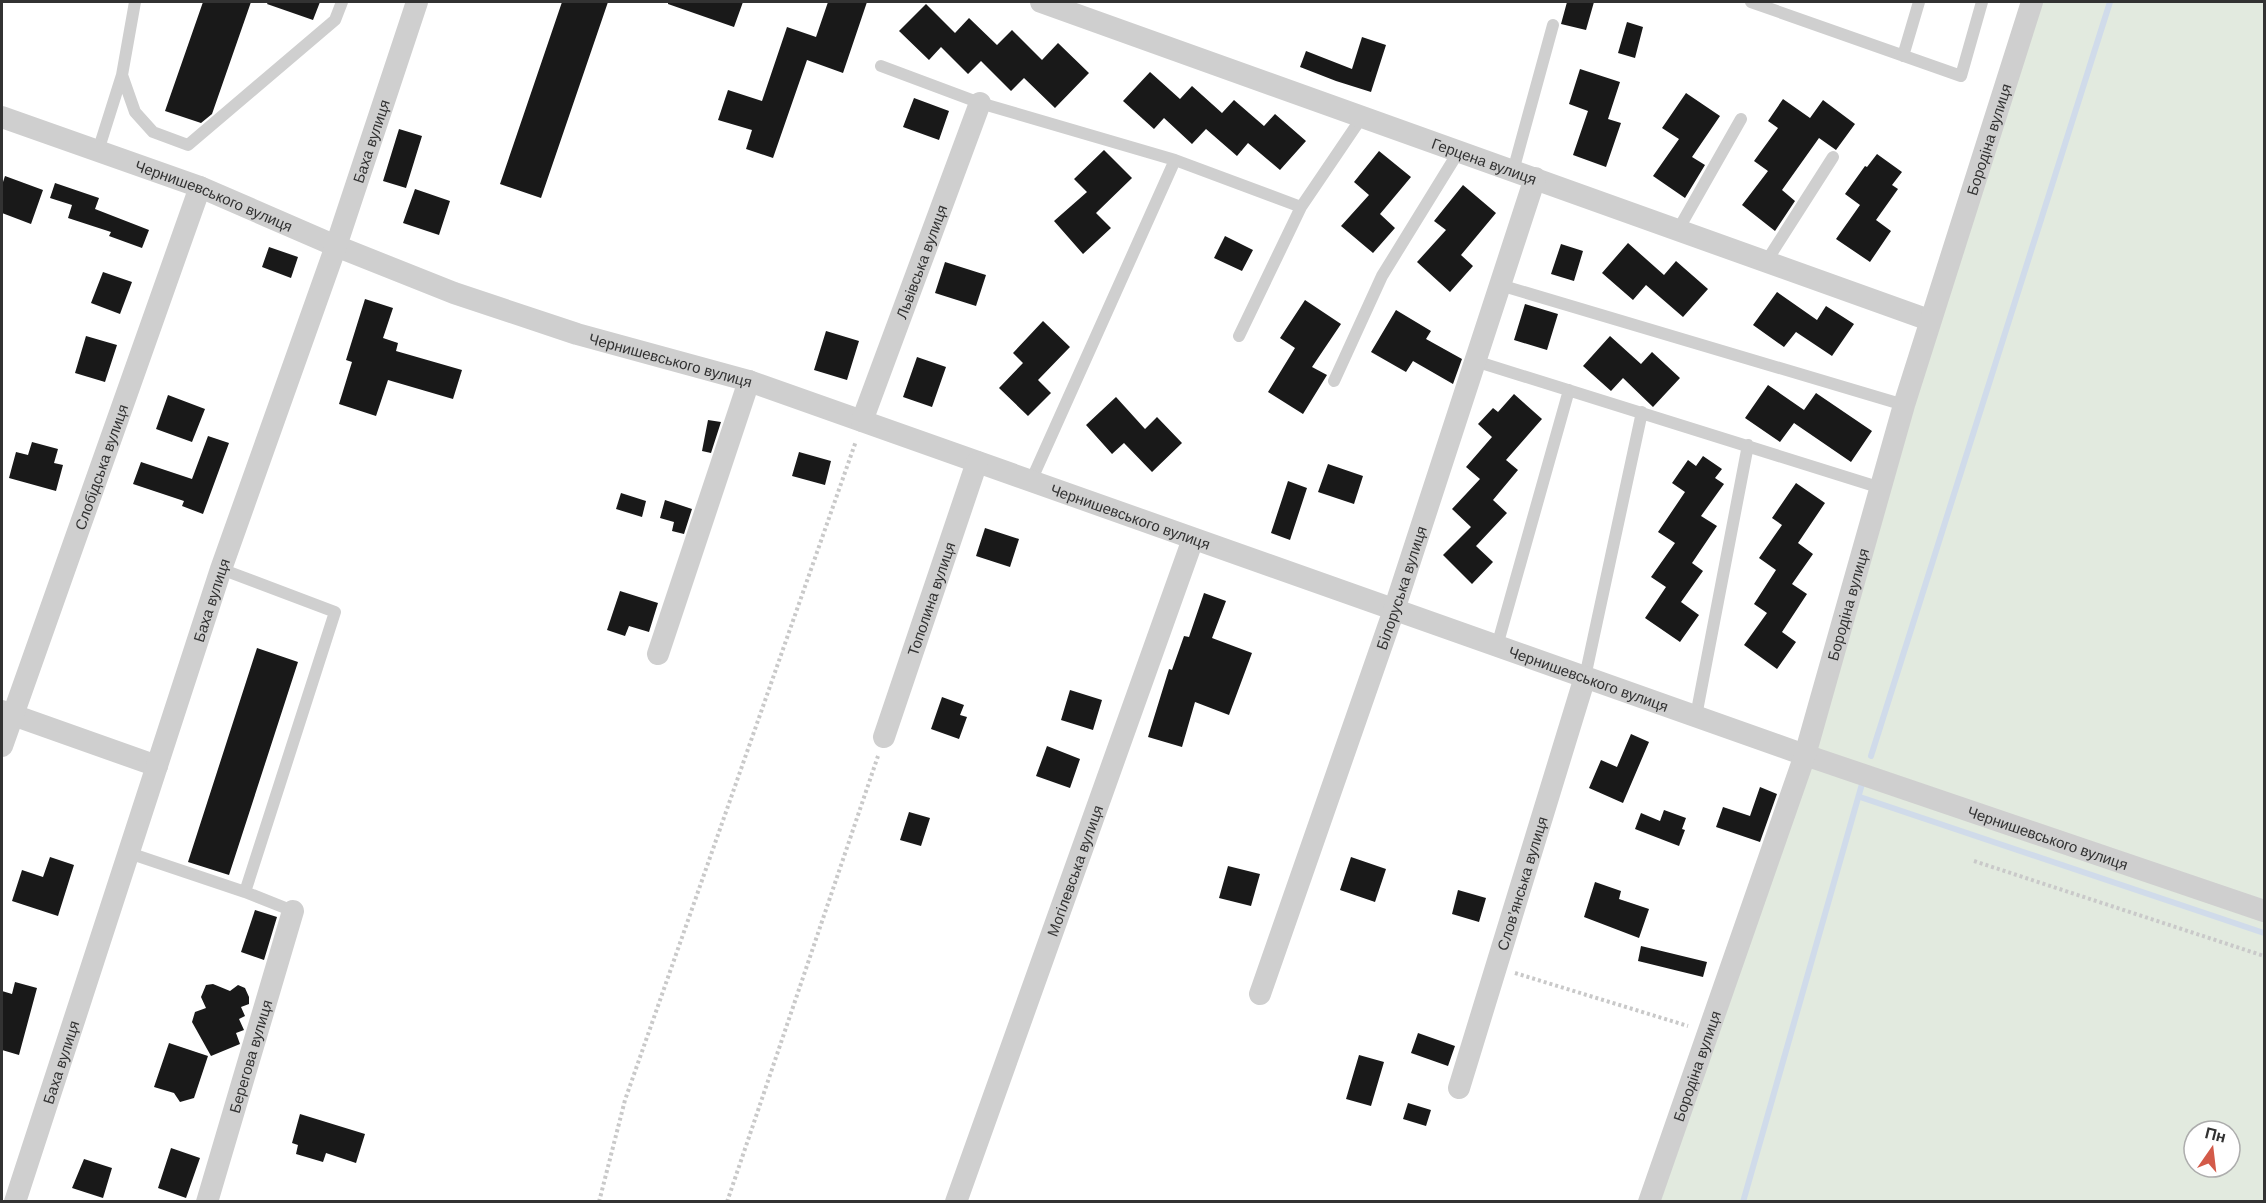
<svg xmlns="http://www.w3.org/2000/svg" width="2266" height="1203" viewBox="0 0 2266 1203" font-family="Helvetica,sans-serif">
<style>
.green{fill:#e2eadf;fill-rule:evenodd}
.lines{fill:none;stroke-linecap:round;stroke-linejoin:round}
.stream{stroke:#d0dbea;stroke-width:6}
.building{fill:#191919}
.path{stroke:#c9c9c9;stroke-width:4;stroke-dasharray:3 3;stroke-linecap:butt}
.service{stroke:#cfcfcf;stroke-width:12}
.minor{stroke:#cfcfcf;stroke-width:22}
.labels{text-anchor:middle;dominant-baseline:central;stroke-width:6;stroke-linejoin:round;paint-order:stroke}
.street-label{font-size:15px;fill:#323232;stroke:#fff}
</style>
<rect width="100%" height="100%" fill="#fff"/>
<path class="green" d="M2032 2H2264V1201L1651 1202 1725 993ZM2194 1131H2230V1167H2194Z"/>
<g class="lines">
<path class="stream" d="M1871 756 2110 2
M1860 797 2264 933
M1743 1202 1862 784"/>
</g>
<path class="building" d="M203 2H251L212 114 201 123 165 111Z
M268 2H320L313 20 267 4Z
M562 2H608L541 198 500 184Z
M668 2H743L734 27 668 4Z
M828 2H867L843 73 807 60 773 158 746 149 752 130 718 120 728 90 762 101 787 27 816 37Z
M1567 2H1594L1586 30 1561 24Z
M926 4 955 33 969 18 997 45 1012 30 1042 60 1058 43 1089 73 1055 108 1024 78 1011 91 981 61 968 74 941 47 929 60 899 31Z
M1627 22 1643 27 1635 58 1618 53Z
M1362 37 1386 45 1371 92 1336 81 1300 67 1306 51 1352 69Z
M1580 69 1620 82 1608 119 1621 123 1606 167 1573 155 1588 111 1569 104Z
M1150 72 1180 99 1192 86 1222 113 1234 100 1264 126 1275 114 1306 141 1280 170 1248 143 1237 156 1206 129 1192 144 1164 118 1154 129 1123 101Z
M1686 93 1720 116 1692 157 1705 165 1685 198 1653 176 1679 139 1662 128Z
M914 98 949 111 939 140 903 127Z
M1783 99 1810 118 1823 100 1855 124 1836 150 1819 138 1782 190 1795 201 1775 231 1742 205 1768 171 1754 161 1778 128 1768 121Z
M399 129 422 136 406 188 383 181Z
M1104 150 1132 178 1096 213 1111 228 1083 254 1054 221 1087 192 1074 179Z
M1379 151 1411 177 1380 214 1395 228 1373 253 1341 226 1369 195 1354 182Z
M1877 154 1902 172 1892 185 1898 189 1876 220 1891 231 1870 262 1836 239 1860 205 1845 194 1865 166 1867 167Z
M5 176 43 190 31 224 2 213V185Z
M55 183 99 198 95 209 149 230 142 248 109 236 111 232 68 218 72 205 50 198Z
M1463 185 1496 213 1461 255 1473 266 1450 292 1417 262 1446 230 1434 221Z
M415 189 450 201 439 235 403 223Z
M1225 236 1253 250 1242 271 1214 258Z
M1628 243 1664 275 1676 261 1708 289 1683 317 1646 285 1633 300 1602 273Z
M1561 244 1583 251 1574 281 1551 274Z
M269 247 298 257 291 278 262 267Z
M945 262 986 275 976 306 935 293Z
M103 272 132 282 120 314 91 303Z
M1777 292 1817 320 1826 306 1854 324 1832 356 1796 332 1784 347 1753 325Z
M365 299 393 308 383 338 398 343 396 351 462 370 453 399 388 380 376 416 339 404 352 362 346 360Z
M1305 300 1341 324 1312 367 1327 375 1303 414 1268 392 1295 348 1280 338Z
M1525 304 1558 314 1547 350 1514 340Z
M1396 310 1431 331 1426 339 1462 359 1453 384 1413 361 1406 372 1371 352Z
M1043 321 1070 347 1038 380 1051 393 1028 416 999 388 1023 363 1013 353Z
M826 331 859 341 847 380 814 370Z
M86 336 117 345 105 382 75 373Z
M1610 336 1641 364 1652 352 1680 378 1653 407 1623 378 1611 391 1583 366Z
M917 357 946 367 932 407 903 397Z
M1768 385 1804 410 1816 393 1872 431 1851 462 1794 423 1780 442 1745 418Z
M1514 394 1542 419 1506 460 1518 470 1493 500 1507 513 1476 546 1493 562 1472 584 1443 555 1471 527 1452 509 1480 479 1466 467 1492 437 1478 424 1493 408 1498 412Z
M168 395 205 409 192 442 156 429Z
M1116 397 1145 429 1157 417 1182 443 1152 472 1124 443 1112 454 1086 425Z
M708 420 721 422 711 453 702 451Z
M208 436 229 443 203 514 182 506 184 501 133 484 141 462 192 479Z
M32 442 58 449 54 463 63 465 56 491 9 478 16 452 28 455Z
M799 452 831 461 825 485 792 476Z
M1703 456 1722 469 1715 478 1724 484 1701 516 1717 526 1692 563 1703 571 1681 602 1699 615 1680 642 1645 618 1666 587 1651 577 1675 543 1658 532 1685 492 1672 483 1688 460 1696 466Z
M1328 464 1363 476 1354 504 1318 492Z
M1288 481 1307 488 1290 540 1271 533Z
M1796 483 1825 503 1798 543 1813 554 1792 584 1807 594 1782 632 1796 642 1777 669 1744 645 1767 613 1754 604 1776 570 1759 558 1782 525 1772 518Z
M621 493 646 501 642 517 616 509Z
M665 500 692 509 684 534 672 531 674 522 660 518Z
M985 528 1019 539 1010 567 976 556Z
M620 591 658 603 649 632 629 626 625 636 607 630Z
M1204 593 1226 601 1212 638 1252 653 1229 715 1195 702 1182 747 1148 737 1169 669 1172 670 1184 636 1189 637Z
M257 648 298 662 229 875 188 862Z
M1070 690 1102 700 1093 730 1061 720Z
M942 697 964 705 960 715 967 717 959 739 931 729Z
M1631 734 1649 742 1623 803 1589 788 1601 760 1617 767Z
M1047 746 1080 759 1070 788 1036 776Z
M1760 787 1777 794 1760 842 1716 827 1723 807 1750 816Z
M1664 810 1686 818 1682 829 1685 830 1679 846 1635 829 1641 813 1660 821Z
M909 812 930 818 921 846 900 840Z
M50 857 74 865 58 916 12 901 22 870 43 877Z
M1351 857 1386 869 1375 902 1340 890Z
M1228 866 1260 874 1251 906 1219 898Z
M1595 882 1621 891 1619 899 1649 909 1639 938 1584 917Z
M1458 890 1486 898 1479 922 1452 914Z
M255 910 277 917 264 960 241 952Z
M1641 946 1707 962 1703 977 1638 961Z
M15 982 37 988 19 1055 2 1050V991L12 994Z
M213 984 230 991 238 985 245 988 249 997V1004L241 1007 245 1016 239 1019 244 1030 236 1033 240 1044 211 1056 192 1022 195 1012 206 1008 201 997 206 985Z
M1418 1033 1455 1046 1448 1066 1411 1053Z
M169 1043 208 1056 194 1098 180 1102 174 1093 154 1087Z
M1359 1055 1384 1062 1371 1106 1346 1099Z
M1408 1103 1431 1110 1426 1126 1403 1119Z
M300 1114 365 1134 356 1163 326 1153 323 1162 296 1154 298 1145 292 1143Z
M171 1148 200 1158 186 1198 158 1188Z
M84 1159 112 1168 103 1198 72 1188Z"/>
<g class="lines">
<path class="path" d="M1974 861 2264 956
M1515 973 1688 1026
M599 1202 625 1100 856 441
M727 1202 878 756"/>
<path class="service" d="M1751 2 1961 76 1982 2
M1903 56 1919 2
M881 66 980 103 1175 160
M122 75 135 112 153 132 188 145 335 20 342 2
M98 151 122 75 135 2
M1513 171 1553 25
M1678 230 1741 119
M1766 262 1833 157
M1500 285 1904 405
M1239 336 1301 207
M1475 361 1881 488
M1334 381 1382 276 1459 151
M1031 481 1175 160 1301 207 1362 117
M1497 646 1569 390
M1585 677 1642 412
M1696 716 1748 445
M129 853 245 892 335 612 221 569
M245 892 293 911"/>
<g class="minor">
<path id="s1" d="M1041 2 1929 320"/>
<path id="s2" d="M2 117 200 187 336 246 454 293 577 334 749 381 1805 755 2264 911"/>
<path id="s3" d="M862 421 980 103"/>
<path d="M658 654 749 381"/>
<path d="M2 711 157 766"/>
<path id="s4" d="M884 737 977 462"/>
<path id="s5" d="M2 746 200 187"/>
<path id="s6" d="M1260 994 1394 610 1535 178"/>
<path id="s7" d="M1459 1088 1585 677"/>
<path id="s8" d="M15 1202 221 569 336 246 417 2"/>
<path id="s9" d="M207 1202 293 911"/>
<path id="s10" d="M956 1202 1193 539"/>
<path id="s11" d="M1649 1202 1805 755 1904 405 2032 2"/>
</g>
</g>
<g class="labels">
<g class="street-label">
<text stroke="none"><textPath href="#s11" startOffset="1116">Бородіна вулиця</textPath></text>
<text stroke="none"><textPath href="#s8" startOffset="1119">Баха вулиця</textPath></text>
<text stroke="none"><textPath href="#s1" startOffset="471">Герцена вулиця</textPath></text>
<text stroke="none"><textPath href="#s2" startOffset="226">Чернишевського вулиця</textPath></text>
<text stroke="none"><textPath href="#s3" startOffset="170">Львівська вулиця</textPath></text>
<text stroke="none"><textPath href="#s2" startOffset="712">Чернишевського вулиця</textPath></text>
<text stroke="none"><textPath href="#s5" startOffset="296">Слобідська вулиця</textPath></text>
<text stroke="none"><textPath href="#s2" startOffset="1198">Чернишевського вулиця</textPath></text>
<text stroke="none"><textPath href="#s6" startOffset="430">Білоруська вулиця</textPath></text>
<text stroke="none"><textPath href="#s8" startOffset="633">Баха вулиця</textPath></text>
<text stroke="none"><textPath href="#s4" startOffset="146">Тополина вулиця</textPath></text>
<text stroke="none"><textPath href="#s11" startOffset="630">Бородіна вулиця</textPath></text>
<text stroke="none"><textPath href="#s2" startOffset="1684">Чернишевського вулиця</textPath></text>
<text stroke="none"><textPath href="#s2" startOffset="2170">Чернишевського вулиця</textPath></text>
<text stroke="none"><textPath href="#s10" startOffset="352">Могілевська вулиця</textPath></text>
<text stroke="none"><textPath href="#s7" startOffset="214">Слов’янська вулиця</textPath></text>
<text stroke="none"><textPath href="#s9" startOffset="152">Берегова вулиця</textPath></text>
<text stroke="none"><textPath href="#s8" startOffset="147">Баха вулиця</textPath></text>
<text stroke="none"><textPath href="#s11" startOffset="144">Бородіна вулиця</textPath></text>
</g>
</g>
<rect width="2266" height="1203" fill="none" stroke="#323232" stroke-width="6"/>
<g transform="translate(2212 1149) rotate(14)"><circle r="28" fill="#ffffff" stroke="#adadad" stroke-width="1.5"/>
<path d="M0-4.5L10 22L0 15L-10 22Z" fill="#d35a49"/>
<text y="-9" font-size="16" font-weight="bold" text-anchor="middle" fill="#323232">Пн</text>
</g>
</svg>
